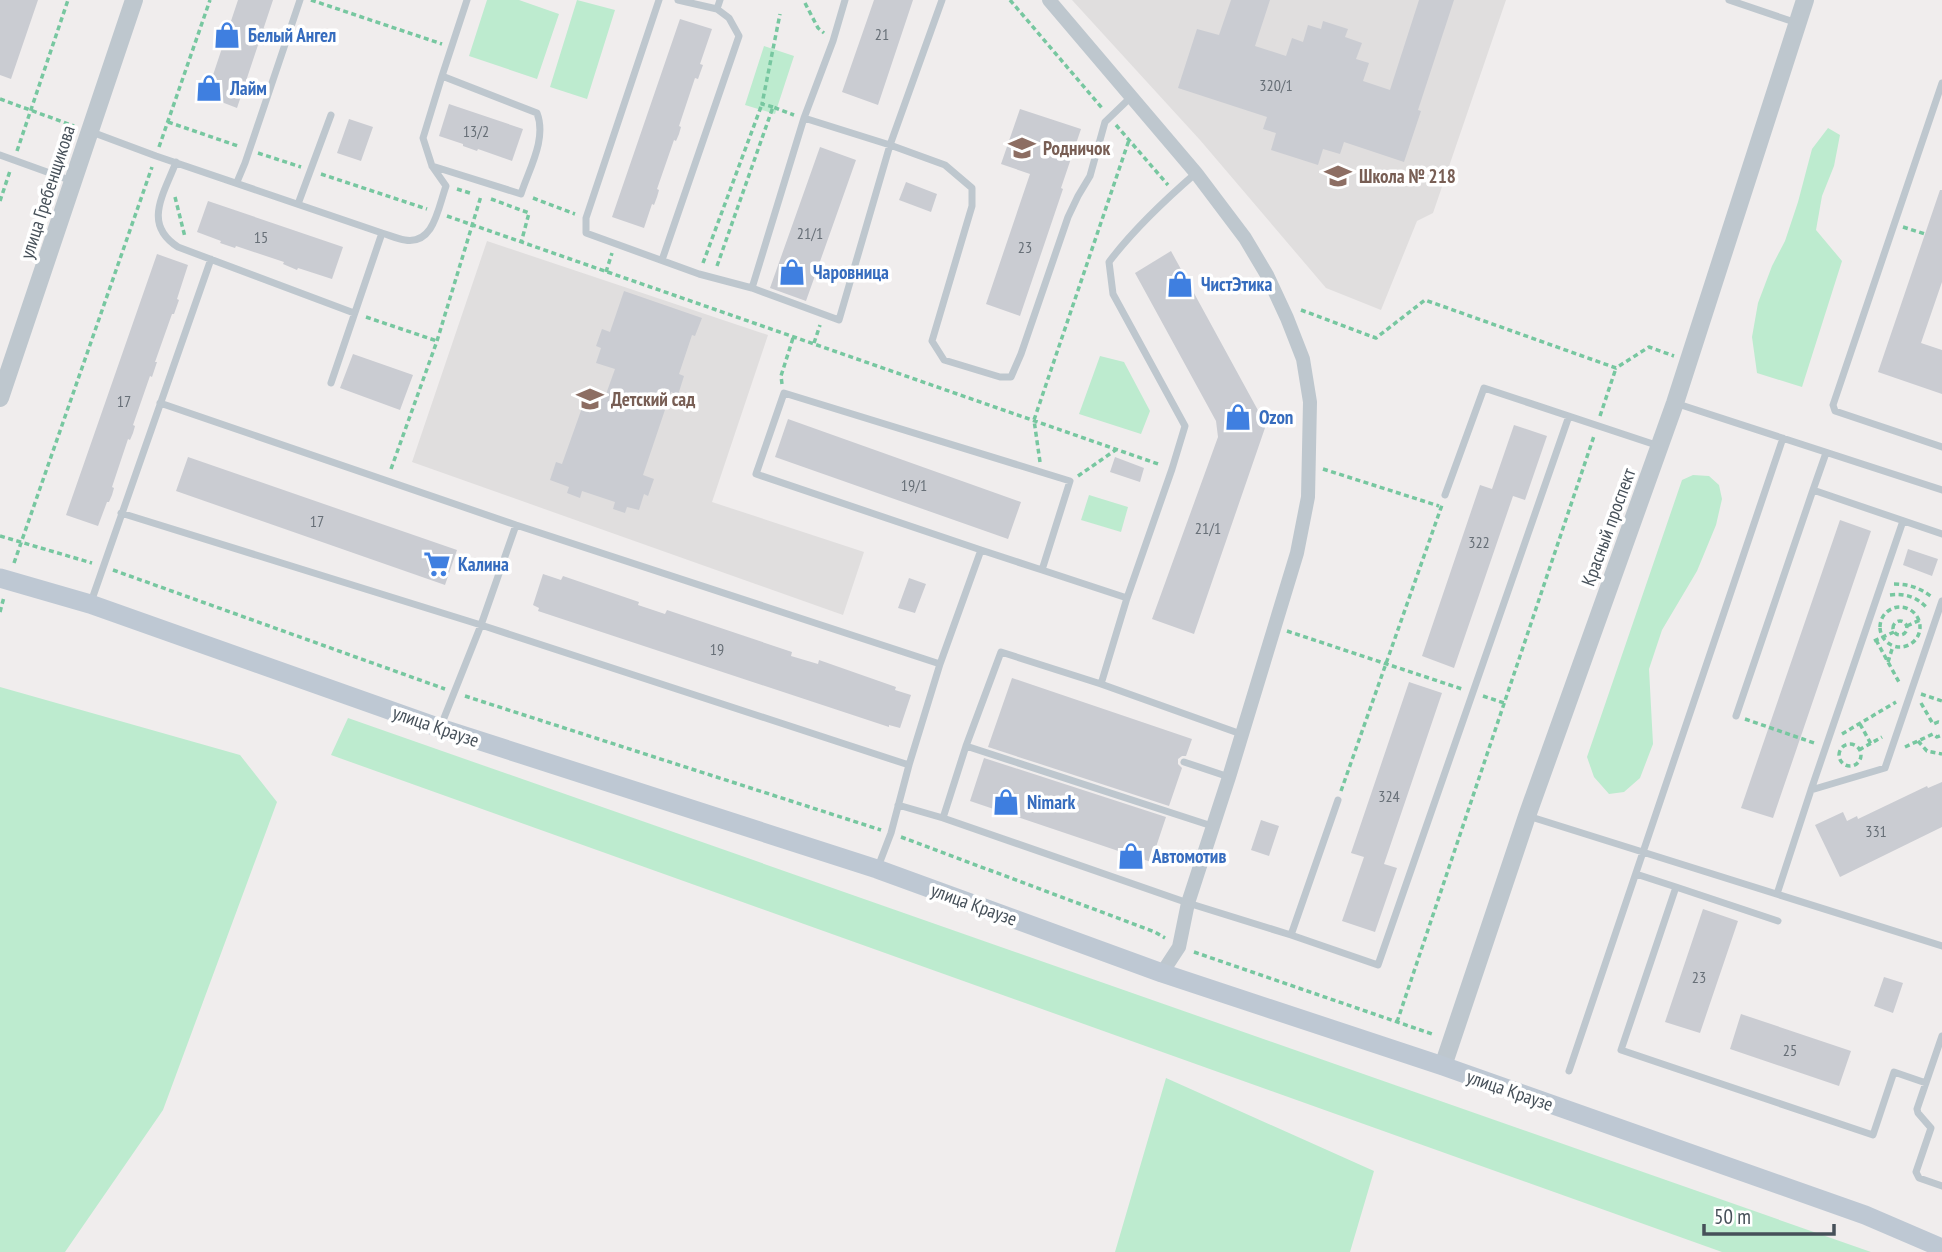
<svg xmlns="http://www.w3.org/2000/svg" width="1942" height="1252" viewBox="0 0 1942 1252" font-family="'PT Sans Narrow',sans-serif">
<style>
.education{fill:#e0dede}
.green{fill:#bdebcf}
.building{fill:#caccd2}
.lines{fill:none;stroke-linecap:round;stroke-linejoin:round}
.path{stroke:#77c7a0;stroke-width:3.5;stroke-dasharray:5 3.5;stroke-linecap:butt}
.service{stroke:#bec7ce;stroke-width:7}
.minor{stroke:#bec7ce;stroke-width:14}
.tertiary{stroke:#bec7ce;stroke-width:18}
.secondary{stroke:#bec8d3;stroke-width:19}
.labels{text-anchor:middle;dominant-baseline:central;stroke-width:7;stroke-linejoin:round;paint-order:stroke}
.number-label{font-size:16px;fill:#676f77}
.shop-label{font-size:19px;font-weight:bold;fill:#366cbe;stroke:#fff;text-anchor:start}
.education-label{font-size:19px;font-weight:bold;fill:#785e54;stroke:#fff;text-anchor:start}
.street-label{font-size:19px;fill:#465059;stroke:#fff}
</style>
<rect width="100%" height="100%" fill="#f0eded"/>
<path class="education" d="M1072 0H1506L1433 213 1417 221 1381 310 1326 288 1200 140Z
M487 241 768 335 712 502 864 552 843 615 412 462Z"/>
<path class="green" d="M487 0H519L559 14 537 79 469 56Z
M577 0 615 10 587 99 550 87Z
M764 46 794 56 775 114 745 105Z
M1828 128 1840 135 1834 166 1822 196 1816 230 1842 261 1802 387 1757 373 1752 337 1758 303 1772 266 1785 241 1798 202 1812 149Z
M1100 356 1124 362 1150 411 1141 434 1079 414Z
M1693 475 1709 476 1719 485 1722 499 1716 525 1697 571 1662 630 1649 669 1653 744 1640 778 1624 792 1609 794 1594 777 1587 757 1682 480Z
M1089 495 1128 507 1121 532 1081 520Z
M0 687 240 755 277 802 163 1110 65 1252H0Z
M348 718 1871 1252H1722L331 755Z
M1166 1078 1374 1171 1350 1252H1115Z"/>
<path class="building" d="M0 0H38L11 79 0 75Z
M238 0H273L237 108 206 96Z
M874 0H913L878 105 842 92Z
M1231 0H1270L1255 46 1286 56 1292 38 1303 42 1308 25 1321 29 1323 21 1348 29 1345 37 1362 43 1356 59 1369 63 1363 81 1390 90 1419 0H1454L1418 110 1421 111 1404 162 1344 142 1340 154 1323 149 1318 165 1271 150 1276 133 1263 129 1267 117 1178 88 1197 29 1219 35Z
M680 19 712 29 700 64 703 65 698 79 695 78 679 126 681 127 679 134 676 141 674 140 657 189 659 190 657 197 654 205 652 204 644 228 612 217Z
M449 104 523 129 512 161 478 149 477 151 463 146V144L439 136Z
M1020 109 1081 129 1061 188 1063 189 1020 316 986 304 1030 174 1001 164Z
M349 119 373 127 361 161 337 153Z
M820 147 856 160 806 301 770 288Z
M906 182 937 194 931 212 899 200Z
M1940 190H1942V282L1921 343 1942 350V394L1878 372Z
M208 201 343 247 332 279 298 268 297 270 283 264 284 262 236 246 235 248 220 243 221 241 197 232Z
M1171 251 1266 425 1194 634 1152 619 1218 437 1216 421 1135 273Z
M157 254 188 265 177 299 179 300 174 314H172L155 362H157L152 377 150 376 133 425 135 426 133 433 130 440 128 439 112 487 114 488 112 495 109 502H107L98 526 66 515Z
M624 291 702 318 695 336 692 335 679 374 684 376 678 395 671 392 643 475 654 479 648 496 644 494 639 510 627 507 625 513 613 509 615 502 582 491 580 498 567 493 569 487 550 480 556 462 562 464 588 391 605 397 615 369 596 363 601 348 596 346 602 329 610 332Z
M353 354 413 375 400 410 340 388Z
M788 419 1021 502 1008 539 775 457Z
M1514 425 1547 436 1525 500 1513 496 1454 668 1422 656 1480 485 1492 489Z
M188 457 457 550 445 585 176 491Z
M1115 457 1144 468 1140 482 1110 472Z
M1840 520 1871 531 1773 818 1741 808Z
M1908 549 1938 559 1932 576 1903 565Z
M543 574 561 580 563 576 639 602 638 605 665 614 667 610 792 652 791 656 818 664 819 660 896 687 895 690 911 695 900 728 889 725V727L538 611 539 608 533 605Z
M909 578 926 584 915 613 898 608Z
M1012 678 1192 739 1186 756H1182L1178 759V764L1182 768 1169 806 988 747Z
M1409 682 1442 693 1384 864 1397 868 1375 932 1342 921 1364 857 1351 853Z
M984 758 1166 817 1151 862 970 801Z
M1942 782V827L1840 877 1815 825 1843 812 1847 821 1857 816 1858 819 1927 786 1928 788Z
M1261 820 1279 826 1269 856 1251 850Z
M1703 909 1738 921 1700 1033 1665 1022Z
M1884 977 1903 983 1893 1013 1874 1006Z
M1741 1014 1851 1051 1839 1086 1730 1049Z"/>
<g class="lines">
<path class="path" d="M311 0 442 44
M1010 0 1102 108
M805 3 818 28 824 33
M0 99 74 126
M773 107 762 104 780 14
M168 122 238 146
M1116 125 1168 185
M159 147 210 0
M17 151 68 0
M258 153 301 167
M321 174 427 209
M457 189 473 194
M175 197 185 237
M533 198 575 214
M491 199 529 213 521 243
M0 201 10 171
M447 216 1161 465
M1903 227 1925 234
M703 263 762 104
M717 266 773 107 794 115
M606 272 612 253
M1301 310 1376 338 1425 300 1616 368 1649 347 1674 356
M366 317 437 341
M814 343 820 325
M782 384 781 376 793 338
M1600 416 1616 368
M1040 462 1034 420 1129 140
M391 469 437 341 481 196
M1323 469 1439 506
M1078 476 1117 449
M0 536 92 563
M14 563 152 167
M113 570 445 689
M1894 584C1909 584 1920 588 1932 597
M1890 595C1905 593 1917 597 1927 608
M1880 627a20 20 0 1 1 40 0a20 20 0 1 1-40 0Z
M0 612 4 597
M1893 628a7 7 0 1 1 14 0a7 7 0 1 1-14 0Z
M1907 626 1920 620
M1287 631 1462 689
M1876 640 1900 684
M1874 641 1894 632
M1888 662 1893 646
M1921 694 1942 701
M465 696 881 830
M1483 696 1504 703
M1921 703 1933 724 1938 722 1942 723
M1745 719 1817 744
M1860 724 1871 744
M1842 734 1896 702
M1918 741 1927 751 1942 754
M1839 755a11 11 0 1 1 22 0a11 11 0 1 1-22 0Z
M1905 747 1933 734 1937 737 1942 735
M1859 750 1882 737
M1341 791 1442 505
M901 837 1155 932 1165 938
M1194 952 1435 1035
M1397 1022 1594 436"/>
<path class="service" d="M659 0 586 218V233L699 274 752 288
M678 0 717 9 720 0
M845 0 833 41 804 118 752 288 839 320 890 145 942 0
M1729 0 1797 23
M442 76 467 0
M1942 83 1833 405 1835 411 1942 447
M804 118 890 145 945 165 972 188V206L932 341 944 360 1000 377H1011L1021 354 1068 217 1078 196 1090 176 1105 122 1131 97
M89 131 156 156 382 233 331 383
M0 155 72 181
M176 162C164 194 142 224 178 247L354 313
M237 182 245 163 300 0
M298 204 331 115
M382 233C389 235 397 239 405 240 434 245 438 208 446 186L432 166 423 138 442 76 537 113C547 139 529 169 521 194L432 166
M662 260 739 36 729 18 717 9
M160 403 516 525 940 664 909 765
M1675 403 1942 490
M1826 453 1813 490 1942 534
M1445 495 1484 388 1659 446
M121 513 481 625 909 765 891 833 878 867
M1127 598 1172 469 1185 426 1113 294 1109 262C1133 230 1166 199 1196 173
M91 602 211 259
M940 664 981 550 756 474 784 393 1070 481 1042 570 981 550
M1101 684 1241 734
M1736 716 1813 490
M440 728 481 625 516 525
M966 746 1212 826
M1184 762 1229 777
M1811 790 1903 521
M898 805 943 818 966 746 1001 652 1101 684 1127 598 1042 570
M1528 816 1942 946
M943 818 1188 903 1291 935 1338 800
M1636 874 1676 887 1621 1050 1873 1135 1894 1072 1926 1083
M1676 887 1778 921
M1777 894 1811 790 1885 768 1942 601
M1291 935 1378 965 1569 416
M1942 1036 1917 1109 1918 1113 1931 1128 1916 1172 1919 1178 1942 1186
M1569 1071 1783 438"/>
<path class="minor" d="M1049 0 1196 173 1245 238 1267 275 1287 318 1303 359 1310 402 1308 497 1297 553 1229 777 1188 903 1179 947 1162 973"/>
<path class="tertiary" d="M0 398 134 0
M1443 1066 1527 816 1675 403 1805 0"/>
<path class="secondary" d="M0 578 90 604 440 728 877 869 1162 973 1443 1066 1865 1215 1942 1248"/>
</g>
<defs>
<symbol id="shop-bare" viewBox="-9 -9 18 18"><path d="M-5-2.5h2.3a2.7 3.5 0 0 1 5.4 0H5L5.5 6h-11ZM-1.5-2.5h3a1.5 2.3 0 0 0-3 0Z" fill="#3f7fe0" stroke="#fff" stroke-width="2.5" paint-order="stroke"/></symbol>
<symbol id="school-bare" viewBox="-9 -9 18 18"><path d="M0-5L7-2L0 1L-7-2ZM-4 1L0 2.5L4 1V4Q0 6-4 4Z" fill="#8d6e63" stroke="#fff" stroke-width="2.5" paint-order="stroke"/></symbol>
<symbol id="supermarket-bare" viewBox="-9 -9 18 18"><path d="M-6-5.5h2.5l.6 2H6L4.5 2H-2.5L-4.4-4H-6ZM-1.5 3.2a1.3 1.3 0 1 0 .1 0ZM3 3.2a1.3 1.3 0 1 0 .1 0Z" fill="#3f7fe0" stroke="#fff" stroke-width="2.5" paint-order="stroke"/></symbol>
</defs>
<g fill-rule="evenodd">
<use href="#shop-bare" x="208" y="16" width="38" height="38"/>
<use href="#shop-bare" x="190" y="69" width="38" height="38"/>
<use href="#school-bare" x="1003" y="129" width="38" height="38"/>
<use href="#school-bare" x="1319" y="157" width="38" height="38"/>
<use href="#shop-bare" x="773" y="253" width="38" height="38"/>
<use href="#shop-bare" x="1161" y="265" width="38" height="38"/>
<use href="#school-bare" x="571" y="380" width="38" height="38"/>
<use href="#shop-bare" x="1219" y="398" width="38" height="38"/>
<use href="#supermarket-bare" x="418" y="545" width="38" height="38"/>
<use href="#shop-bare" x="987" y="783" width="38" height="38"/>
<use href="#shop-bare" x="1112" y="837" width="38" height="38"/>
</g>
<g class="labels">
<g class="number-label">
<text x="882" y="34">21</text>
<text x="1276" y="85">320/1</text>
<text x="476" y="131">13/2</text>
<text x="810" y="233">21/1</text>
<text x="261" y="237">15</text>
<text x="1025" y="247">23</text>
<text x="124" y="401">17</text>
<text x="914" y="485">19/1</text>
<text x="317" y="521">17</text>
<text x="1208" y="528">21/1</text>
<text x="1479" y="542">322</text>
<text x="717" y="649">19</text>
<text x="1389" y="796">324</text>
<text x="1876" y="831">331</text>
<text x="1699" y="977">23</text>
<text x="1790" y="1050">25</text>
</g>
<g class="shop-label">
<text x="248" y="35">Белый Ангел</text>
<text x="230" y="88">Лайм</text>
<text x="813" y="272">Чаровница</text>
<text x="1201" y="284">ЧистЭтика</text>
<text x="1259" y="417">Ozon</text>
<text x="458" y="564">Калина</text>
<text x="1027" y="802">Nimark</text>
<text x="1152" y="856">Автомотив</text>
</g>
<g class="education-label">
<text x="1043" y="148">Родничок</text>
<text x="1359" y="176">Школа № 218</text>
<text x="611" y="399">Детский сад</text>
</g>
<g class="street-label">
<text transform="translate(47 192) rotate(-72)">улица Гребенщикова</text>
<text transform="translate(1608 527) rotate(-70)">Красный проспект</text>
<text transform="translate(436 726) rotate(19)">улица Краузе</text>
<text transform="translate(974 904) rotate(20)">улица Краузе</text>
<text transform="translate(1510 1090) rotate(19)">улица Краузе</text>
</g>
</g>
<path d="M1704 1224v10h130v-10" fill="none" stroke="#465059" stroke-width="3.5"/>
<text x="1714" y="1224" font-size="21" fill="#465059" stroke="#ffffff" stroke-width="5" paint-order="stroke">50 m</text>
</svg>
